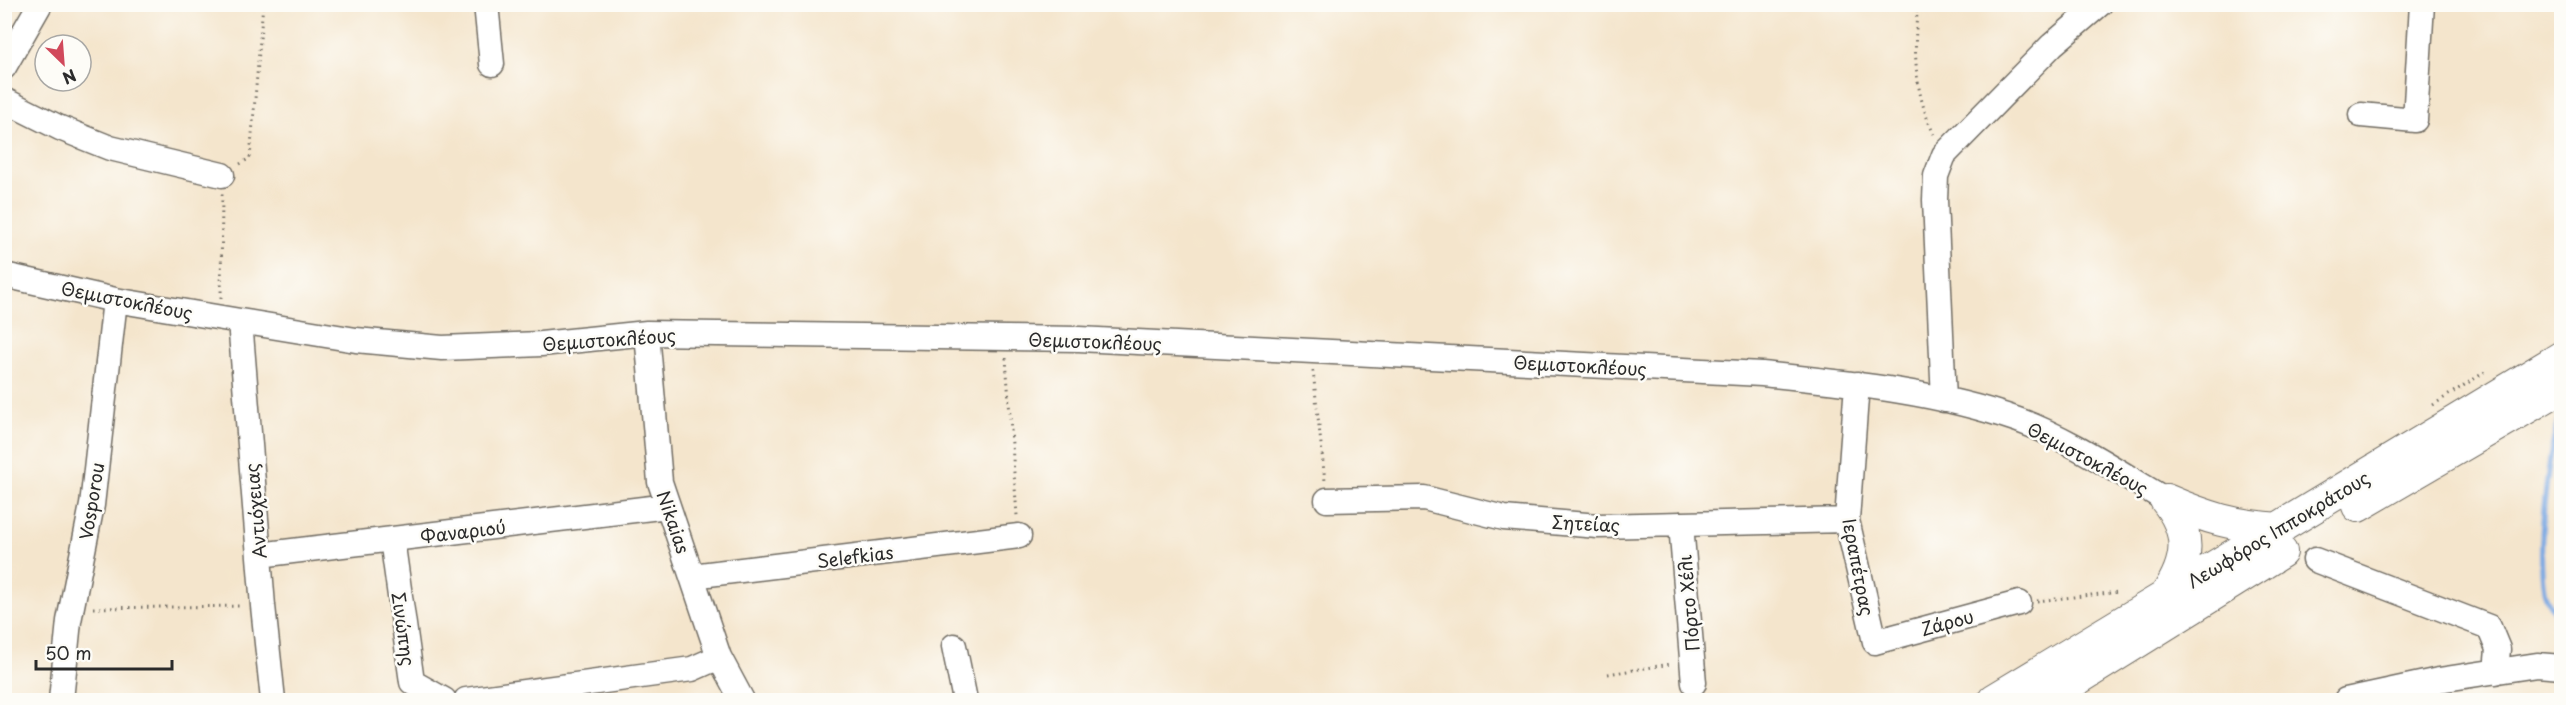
<svg xmlns="http://www.w3.org/2000/svg" width="2566" height="705" viewBox="0 0 2566 705" font-family="'Playpen Sans',sans-serif">
<style>
.lines{fill:none;stroke-linecap:round;stroke-linejoin:round}
.stream{stroke:#79a8e3;stroke-width:5}
.minor-casing{stroke:#716c63;stroke-width:27}
.major-casing{stroke:#716c63;stroke-width:34}
.path{stroke:#716c63;stroke-width:3;stroke-dasharray:1.5 4.5;stroke-linecap:butt}
.minor{stroke:#fff;stroke-width:24}
.major{stroke:#fff;stroke-width:32}
.labels{text-anchor:middle;dominant-baseline:central;stroke-width:5;stroke-linejoin:round;paint-order:stroke}
.street-label{font-size:18px;fill:#2b2b2b;stroke:#fdfcf7}
</style>
<rect width="100%" height="100%" fill="#fdfcf7"/>
<filter id="ink" filterUnits="userSpaceOnUse"><feTurbulence type="fractalNoise" baseFrequency=".0167" numOctaves="2"/><feDisplacementMap in="SourceGraphic" scale="12" xChannelSelector="R" yChannelSelector="G"/><feConvolveMatrix kernelMatrix="1 2 1 2 8 2 1 2 1" color-interpolation-filters="sRGB"/></filter>
<filter id="wash" filterUnits="userSpaceOnUse"><feTurbulence type="fractalNoise" baseFrequency=".008" numOctaves="4" result="noise"/><feDisplacementMap in="SourceGraphic" scale="24" xChannelSelector="R" yChannelSelector="G"/><feGaussianBlur stdDeviation="1.35" result="paint"/><feColorMatrix in="noise" values="0 0 0 0 0 0 0 0 0 0 0 0 0 0 0 0 0 1.4 0 .05"/><feComposite in="paint" operator="in"/></filter>
<g filter="url(#wash)">
<rect width="100%" height="100%" fill="#f4e5cc"/>
<g class="lines">
<path class="stream" d="M2562 410C2547 453 2537 546 2544 590 2546 601 2556 614 2562 623"/>
</g>
</g>
<g filter="url(#ink)">
<g class="lines">
<defs>
<path id="minor" d="M486 4 492 64
M4 67 40 4
M4 100 60 128 110 148 222 175
M2361 115 2415 120 2422 4
M4 275 115 300 240 321 356 340 442 348 541 344 647 333 1079 339 1762 374C1848 383 1936 391 2018 420 2070 439 2118 472 2166 500
M240 321 263 606 273 700
M647 333 660 482 719 657 742 700
M1857 384 1847 520 1875 642 2019 603
M1944 400 1935 200 1936 176 1944 155 2052 45 2100 4
M1327 500 1424 498 1504 518 1598 526 1847 520
M1681 524 1694 683
M392 539 412 682 444 700
M259 555 668 506
M2315 560 2489 627 2498 649 2496 672
M692 576 1019 536
M954 646 965 700
M61 700 69 621 92 505 115 300
M466 700 692 669 719 657
M2346 700 2439 680 2537 665 2562 667"/>
<path id="major" d="M2166 500C2208 518 2234 526 2280 529
M2166 500C2192 533 2189 561 2167 594
M2358 506 2562 387
M1994 700 2562 357
M2044 700 2281 552"/>
</defs>
<use href="#minor" class="minor-casing"/>
<use href="#major" class="major-casing"/>
<path class="path" d="M1918 4C1913 50 1914 93 1934 134
M240 164 250 158 263 4
M221 298 222 193
M1006 358 1017 516
M1313 371 1325 481
M2433 405 2488 370
M2037 601 2119 592
M93 608 243 606
M1608 674 1671 664"/>
<use href="#minor" class="minor"/>
<use href="#major" class="major"/>
</g>
</g>
<g class="labels">
<g class="street-label">
<text transform="translate(127 300) rotate(11)">Θεμιστοκλέους</text>
<text transform="translate(609 339) rotate(-4)">Θεμιστοκλέους</text>
<text transform="translate(1095 341) rotate(2)">Θεμιστοκλέους</text>
<text transform="translate(1580 365) rotate(3)">Θεμιστοκλέους</text>
<text transform="translate(2088 458) rotate(28)">Θεμιστοκλέους</text>
<text transform="translate(91 501) rotate(-81)">Vosporou</text>
<text transform="translate(255 511) rotate(-95)">Αντιόχειας</text>
<text transform="translate(674 522) rotate(71)">Nikaias</text>
<text transform="translate(1586 523) rotate(3)">Σητείας</text>
<text transform="translate(2278 529) rotate(-31)">Λεωφόρος Ιπποκράτους</text>
<text transform="translate(463 531) rotate(-7)">Φαναριού</text>
<text transform="translate(855 556) rotate(-7)">Selefkias</text>
<text transform="translate(1859 567) rotate(79)">Ιεραπέτρας</text>
<text transform="translate(1688 603) rotate(-95)">Πόρτο Χέλι</text>
<text transform="translate(1947 622) rotate(-15)">Ζάρου</text>
<text transform="translate(404 629) rotate(82)">Σινώπης</text>
</g>
</g>
<rect width="2566" height="705" fill="none" stroke="#fdfcf7" stroke-width="24"/>
<g transform="translate(63 63) rotate(155)"><circle r="28" fill="#fdfcf7" stroke="#a9a8a5" stroke-width="1.5"/>
<path d="M0-4.5L10 22L0 15L-10 22Z" fill="#d1495b"/>
<text y="-9" font-size="16" font-weight="bold" text-anchor="middle" fill="#2b2b2b">N</text>
</g>
<path d="M36 660v9h136v-9" fill="none" stroke="#2b2b2b" stroke-width="3"/>
<text x="45" y="660" font-size="18" fill="#2b2b2b" stroke="#fdfcf7" stroke-width="4.5" paint-order="stroke">50 m</text>
</svg>
